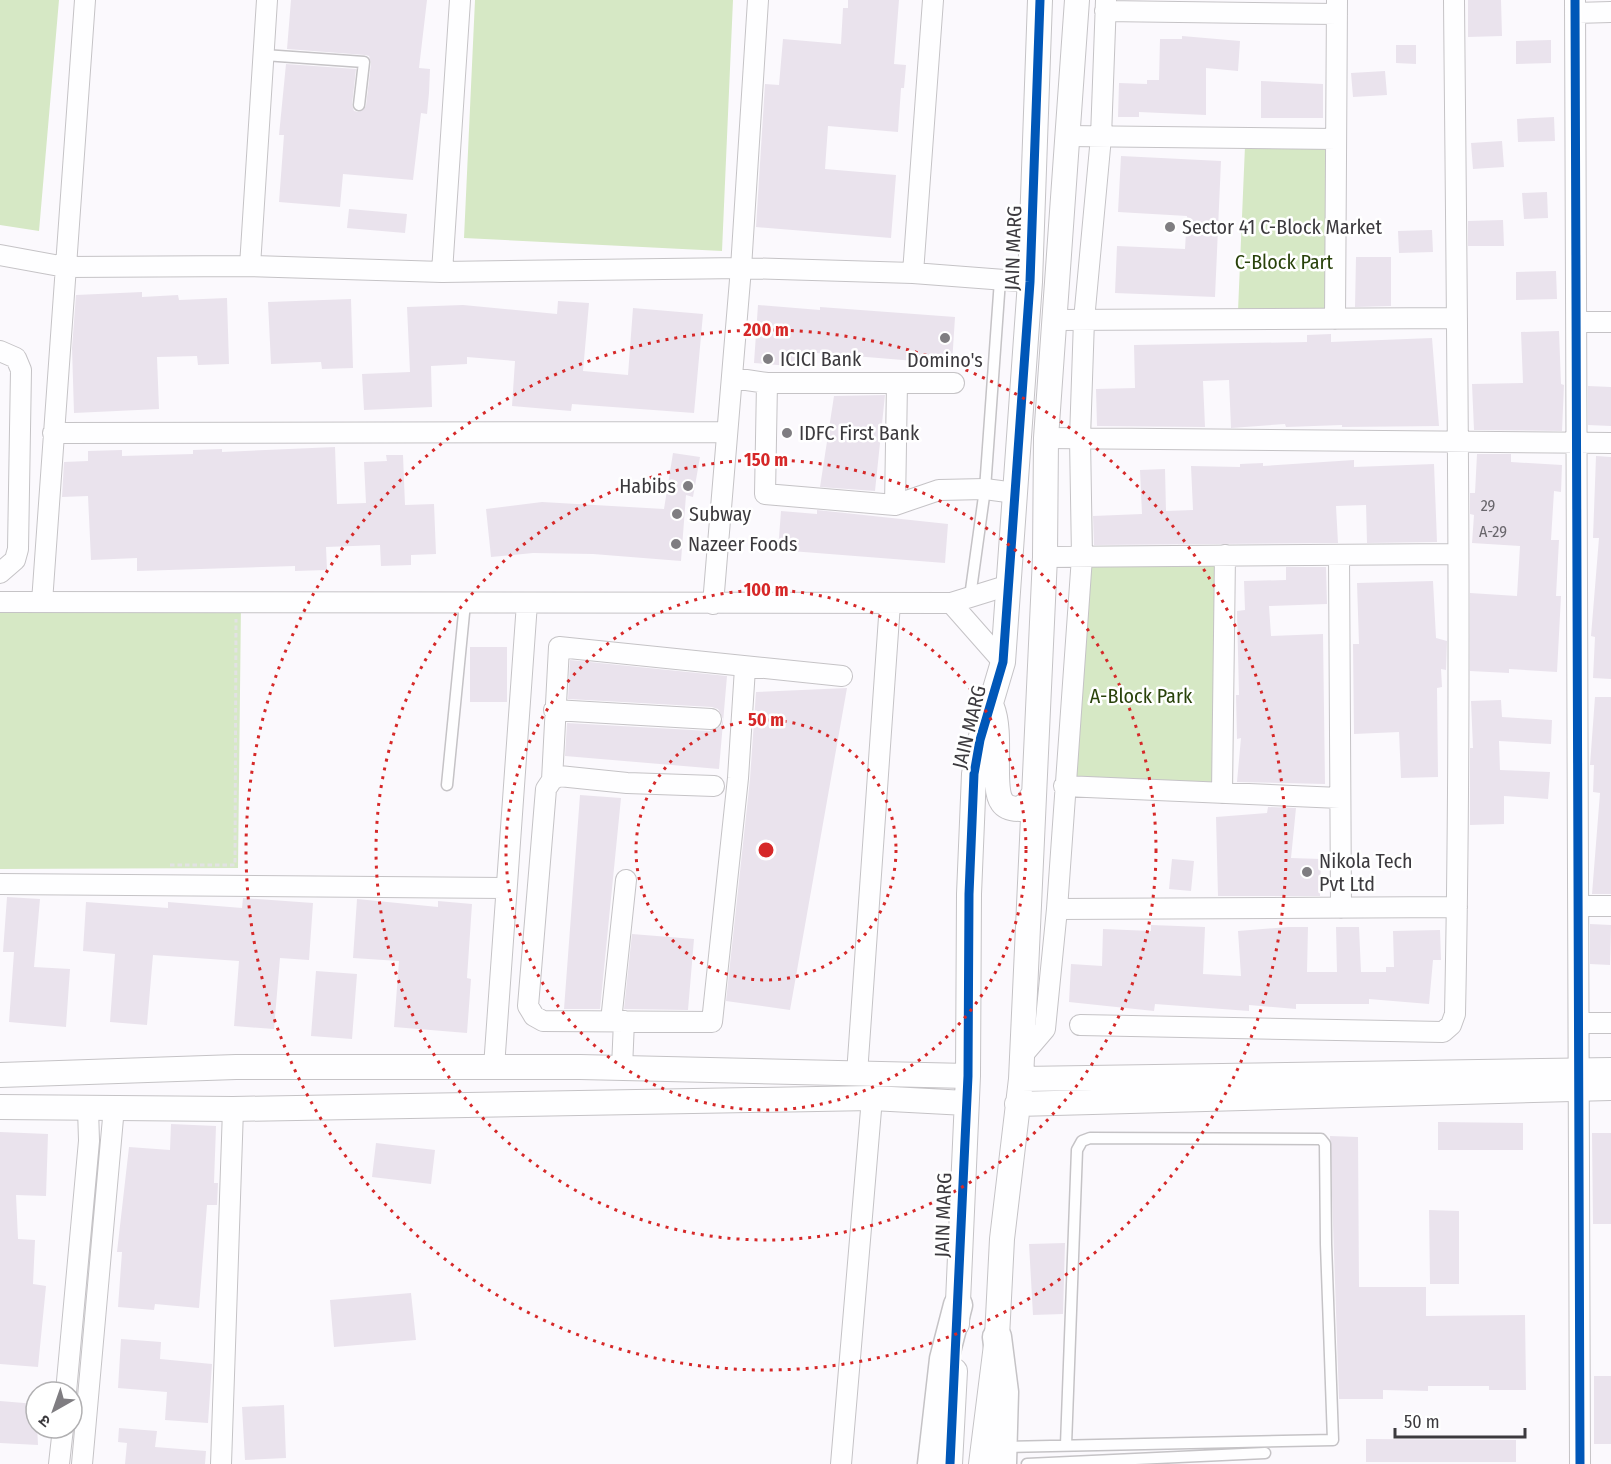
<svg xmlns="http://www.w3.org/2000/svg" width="1611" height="1464" viewBox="0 0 1611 1464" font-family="'Fira Sans Condensed','Noto Sans Devanagari',sans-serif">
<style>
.green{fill:#d6e8c5}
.building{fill:#eae3ed}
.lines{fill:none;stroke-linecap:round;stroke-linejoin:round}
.service-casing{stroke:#c5c3c6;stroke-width:13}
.minor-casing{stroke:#c5c3c6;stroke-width:22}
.tertiary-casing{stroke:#c5c3c6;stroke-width:26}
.secondary-casing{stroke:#c5c3c6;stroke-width:31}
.path{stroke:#e2e2e3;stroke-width:3;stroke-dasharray:4.5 3;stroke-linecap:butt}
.service{stroke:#fefeff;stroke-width:10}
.minor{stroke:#fefeff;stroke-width:20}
.tertiary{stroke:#fefeff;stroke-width:24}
.secondary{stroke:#fefeff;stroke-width:28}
.cycleway-casing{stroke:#fff;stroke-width:13}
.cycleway{stroke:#0057b8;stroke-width:9}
.ring{fill:none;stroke:#d62828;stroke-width:3;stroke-dasharray:3 6}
.poi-dot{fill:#7f7d81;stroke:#fff;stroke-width:2}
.labels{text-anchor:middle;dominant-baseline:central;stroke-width:5;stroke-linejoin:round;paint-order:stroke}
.number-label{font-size:16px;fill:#69666c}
.poi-label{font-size:20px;fill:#3c3a3e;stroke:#fff;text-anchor:start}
.street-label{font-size:20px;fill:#3c3a3e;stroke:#fff}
.park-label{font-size:20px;fill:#29420a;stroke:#fff}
.centre{fill:#d62828;stroke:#fff;stroke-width:3}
.ring-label{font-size:18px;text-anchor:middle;font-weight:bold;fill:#d62828;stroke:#fff;stroke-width:5;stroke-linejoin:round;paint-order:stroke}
</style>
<rect width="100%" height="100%" fill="#fbf9fd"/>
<path class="green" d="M0 0H59L39 231 0 225Z
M475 0H733L722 251 464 238Z
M1332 143 1327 311H1238L1245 146Z
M1222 560 1217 786 1056 782 1072 564Z
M0 603 241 604 238 868 0 869Z"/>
<path class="building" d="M291 0H427L419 68 430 69 429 93 427 114 421 113 413 180 343 174 340 207 279 202 284 135H279L286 64 356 69 352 105 354 111 359 112 366 106 371 63 369 56 365 55 287 49Z
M848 0H899L894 64 906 65 904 88H901L898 132 828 126 825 169 896 175 891 238 756 227 765 84 779 85 783 39 841 44 843 8H848Z
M1468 0H1501L1502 36 1468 37Z
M1182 36 1240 41 1238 71 1206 68V115L1139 112V117H1118L1119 83 1147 84V80H1159L1160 39H1182Z
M1551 40V63L1516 64V41Z
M1396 45H1416V64L1396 63Z
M1385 71 1387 95 1353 97 1351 73Z
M1261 81 1323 84V118H1261Z
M1554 117 1555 141 1518 142 1517 119Z
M1502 141 1504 167 1473 169 1471 143Z
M1121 156 1221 161 1215 297 1115 293 1117 246 1185 249 1187 216 1118 212Z
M1547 192 1548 218 1524 219 1522 193Z
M349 209 407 214 405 233 347 228Z
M1503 220 1504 246H1468V221Z
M1432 230 1433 252 1399 253 1398 231Z
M1356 257H1391V306L1355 307Z
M1556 271 1557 299 1516 300V272Z
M142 292V297L178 295 179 300 227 298 229 364 198 365 197 356 157 357 159 409 74 413 72 348 76 295Z
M351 299 353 368 322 369 321 362 271 364 268 302Z
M558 301 589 303 583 371 628 375 633 308 703 314 694 413 572 404 571 411 512 406 515 361 467 357V364L431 366 432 407 364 410 362 374 410 372 407 307 463 305 557 314Z
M758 305 820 310V307L955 317 952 364 805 352 803 367 754 363Z
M1559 331 1561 384 1564 385 1562 431 1474 430 1472 384 1523 383 1521 332Z
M1331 334V342L1432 338 1439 426 1342 427V425L1286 427 1285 424 1231 428 1229 380 1203 381 1205 427 1097 426 1096 389 1135 388 1134 345 1307 342V335Z
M1588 386 1611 387V426L1588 425Z
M885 395 875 491 820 487 834 396Z
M335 447 337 504 366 503 364 462 387 461 386 455H403L405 505 434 504 436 554 411 555V565L381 566 380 545 326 547 327 570 295 571V566L137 571V558L91 560 88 496 62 497 64 462 88 461V451L122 450V456L193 454V450L222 449V452Z
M673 453 700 457 693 497 686 495 681 561 593 554 533 553 491 557 486 509 542 502 664 509Z
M1477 454H1511V462L1562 465 1561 492 1554 491 1551 540H1559L1556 596H1561L1557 672 1509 669V673L1470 671V593L1517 596 1520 546 1472 543 1474 515 1470 514V493H1475Z
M1596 456 1611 457V679L1593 678 1595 637 1591 636 1599 538H1593Z
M1354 460V467L1434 464 1437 542 1367 543 1366 505 1336 506 1338 543 1094 545 1093 516 1142 514 1140 470 1165 469 1166 511 1193 510 1191 466 1240 467V464L1263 463V466Z
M817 510 948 524 945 563 778 550 781 511 817 514Z
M1286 567H1326L1327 604 1269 606 1271 636 1323 634 1325 784 1237 782 1241 738 1237 739 1236 695H1239L1237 611 1245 610 1244 581 1286 580Z
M1433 581 1436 638 1447 641 1446 670 1441 669 1442 687 1437 688 1438 777 1401 778 1399 732 1354 734 1353 644H1359L1357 583Z
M470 647H507V702H470Z
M570 660 727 676 719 769 565 756 567 723 710 731 721 726 723 719 718 709 712 707 568 699Z
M847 688 790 1010 726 1001 750 779 756 692Z
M1595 697H1611V894H1592L1600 793 1593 792 1594 765H1590Z
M1501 700 1502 717 1552 720 1551 744 1499 741 1500 770 1550 772 1548 799 1504 796V824L1470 825V748H1473L1471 701Z
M580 795 621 798 600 1009H564Z
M1268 807 1296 808 1291 858 1321 859 1320 896H1218L1216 817 1267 813Z
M1172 859 1194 861 1191 891 1169 889Z
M7 897 40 899 34 967 70 969 66 1027 9 1022 14 952H3Z
M243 898 313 903 309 960 280 958 274 1029 234 1026 239 961 153 955 147 1025 110 1022 115 954 83 951 86 902 168 908V902L242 908Z
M357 899 438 907V901L472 904 467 978 471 979 467 1033 394 1027 399 961 353 958Z
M1590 924 1611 925 1610 965 1590 964Z
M1151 925 1205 927 1203 974 1241 976 1238 931 1288 927H1308L1307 972H1337L1336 927H1359L1361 972H1386V967H1394L1393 931 1440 930 1441 960H1433L1429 1004 1369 999V1004H1296V1009L1249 1005V1011L1155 1004 1154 1011 1069 1002 1071 964 1102 966 1103 929 1151 931Z
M632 934 694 939 688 1010 624 1009Z
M316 971 357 974 352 1039 311 1036Z
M1438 1122 1523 1123V1150H1438Z
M171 1124 216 1126 214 1183H218L217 1205H207L199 1308 155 1304 154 1310 118 1307 122 1252H117L129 1147 170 1150Z
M0 1132 48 1134 46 1196 16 1195 18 1239 35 1240 33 1284 46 1286 38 1367 0 1364Z
M1592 1133H1611V1224H1593Z
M1330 1136 1358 1137 1359 1287H1426V1316L1525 1315 1526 1390H1489V1386H1428V1391L1383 1390V1399H1339Z
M376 1143 435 1150 431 1184 372 1177Z
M1429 1210 1459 1211V1284H1430Z
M1065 1243 1063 1314 1033 1315 1029 1244Z
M411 1293 416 1340 334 1347 330 1300Z
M121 1339 161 1342 160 1359 212 1364 208 1423 165 1420 167 1392 118 1388Z
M1594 1376H1611V1444H1594Z
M0 1401 36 1404 38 1445 0 1443Z
M284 1405 286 1458 245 1460 242 1407Z
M119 1428 157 1431 155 1447 206 1451 205 1464H125L127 1443 118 1442Z
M1366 1439 1516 1440V1462H1366Z"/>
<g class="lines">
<defs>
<path id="service" d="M264 55 364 62 359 105
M970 597 985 489 1000 280
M447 785 465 603
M1003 1447 1333 1440 1326 1244 1325 1144 1321 1139 1090 1138 1082 1141 1077 1150 1066 1445
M1027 1464 1265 1453"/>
<path id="minor" d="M1575 0 1580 1464
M1105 11 1337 14
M1575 13 1611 12
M1067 136 1336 139
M0 255 65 267 250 266 442 272 741 268 913 273 1030 282
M250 266 267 0
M442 272 460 0
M913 273 933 0
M1335 319 1337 0
M1054 320 1457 318
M1577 322H1611
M0 351 16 358 21 370 18 549 15 560 0 573
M733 378 767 383H954
M767 383 765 494 895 505
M897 383 895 505 939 490 985 489 1015 493
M53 433 727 432
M1046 438 1611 443
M1339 555 1341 908
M1045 557 1458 554
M0 602 951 603 1009 585
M42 602 85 0
M951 603 1003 662
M713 604 741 268 758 0
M554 710 711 719
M552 780 559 647 842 676
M714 786 627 783 559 776 552 780 546 789 528 1006 534 1016 543 1021 712 1022 738 778 745 668
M1064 786 1340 798
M1222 793 1225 555
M0 884 505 888
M1579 906H1611
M1057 909 1457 907
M611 1021 626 880
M1579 1023H1611
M1080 1025 1443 1032 1451 1025 1455 1014C1462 676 1457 338 1454 0
M1021 1057 1045 1029 1057 909 1082 557 1080 438 1084 320 1101 137 1106 0
M494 1067 527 603
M622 1068 624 1021
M857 1074 890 603
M66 1392 89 1141 88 1108
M59 1464 63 1428
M82 1464 114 1107
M221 1464 233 1109
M841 1464 872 1098"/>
<path id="tertiary" d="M992 707C1003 734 991 787 1002 802 1006 808 1013 809 1020 809L1028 803 1034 793
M0 1075 236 1067H580L968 1076
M1021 1079 1611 1070
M1017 1104 1611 1088
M0 1107 233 1109 872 1098 966 1103
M957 1324 968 1076 969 894 974 774 980 740 1003 662 1030 282 1040 0
M950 1464 955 1371
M981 1464 997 1337 1002 1239 1021 1079 1045 557 1046 438 1077 0"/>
<path id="secondary" d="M997 1337 1004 1392 1002 1464
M932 1464 944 1359 958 1305"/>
</defs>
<use href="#service" class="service-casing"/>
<use href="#minor" class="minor-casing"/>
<use href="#tertiary" class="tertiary-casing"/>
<use href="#secondary" class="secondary-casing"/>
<path class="path" d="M170 865H235L236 619"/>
<use href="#service" class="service"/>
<use href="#minor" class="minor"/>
<use href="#tertiary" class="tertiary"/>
<use href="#secondary" class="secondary"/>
<defs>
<path id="cycleway" d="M1575 0 1580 1464
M950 1464 968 1076 969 894 974 774 980 740 1003 662 1030 282 1040 0"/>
</defs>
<use href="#cycleway" class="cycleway-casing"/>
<use href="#cycleway" class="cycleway"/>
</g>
<g class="ring">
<circle cx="766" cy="850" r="130"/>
<circle cx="766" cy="850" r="260"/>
<circle cx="766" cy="850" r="390"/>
<circle cx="766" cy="850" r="520"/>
</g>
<g class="poi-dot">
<circle cx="1170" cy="227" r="6"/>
<circle cx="945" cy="338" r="6"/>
<circle cx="768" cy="359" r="6"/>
<circle cx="787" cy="433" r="6"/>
<circle cx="688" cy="486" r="6"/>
<circle cx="677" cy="514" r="6"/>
<circle cx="676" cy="544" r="6"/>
<circle cx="1307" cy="872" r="6"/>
</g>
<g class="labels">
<g class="number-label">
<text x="1488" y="505">29</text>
<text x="1493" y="531">A-29</text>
</g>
<g class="poi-label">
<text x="1182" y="227">Sector 41 C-Block Market</text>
<text x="780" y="359">ICICI Bank</text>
<text x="945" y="360" text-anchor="middle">Domino's</text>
<text x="799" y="433">IDFC First Bank</text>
<text x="676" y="486" text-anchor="end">Habibs</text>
<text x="689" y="514">Subway</text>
<text x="688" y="544">Nazeer Foods</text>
<text x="1319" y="861">Nikola Tech<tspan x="1319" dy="23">Pvt Ltd</tspan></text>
</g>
<g class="street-label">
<text transform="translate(1013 248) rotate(-88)">JAIN MARG</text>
<text transform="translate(969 727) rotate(-76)">JAIN MARG</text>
<text transform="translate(943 1215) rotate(-88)">JAIN MARG</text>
</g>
<g class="park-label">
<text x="1284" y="262">C-Block Part</text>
<text x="1141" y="696">A-Block Park</text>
</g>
</g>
<circle cx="766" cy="850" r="9" class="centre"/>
<g class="ring-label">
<text x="766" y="336">200 m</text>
<text x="766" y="466">150 m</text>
<text x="766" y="596">100 m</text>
<text x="766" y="726">50 m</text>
</g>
<g transform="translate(54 1410) rotate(220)"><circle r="28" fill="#ffffff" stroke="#b1b0b2" stroke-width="1.5"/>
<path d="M0-4.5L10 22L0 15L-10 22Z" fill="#7f7d81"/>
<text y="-9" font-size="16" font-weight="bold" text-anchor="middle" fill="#3c3a3e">उ</text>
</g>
<path d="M1395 1428v9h130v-9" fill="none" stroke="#3c3a3e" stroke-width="3"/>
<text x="1404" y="1428" font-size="18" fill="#3c3a3e" stroke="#ffffff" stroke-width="4.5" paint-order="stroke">50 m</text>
</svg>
